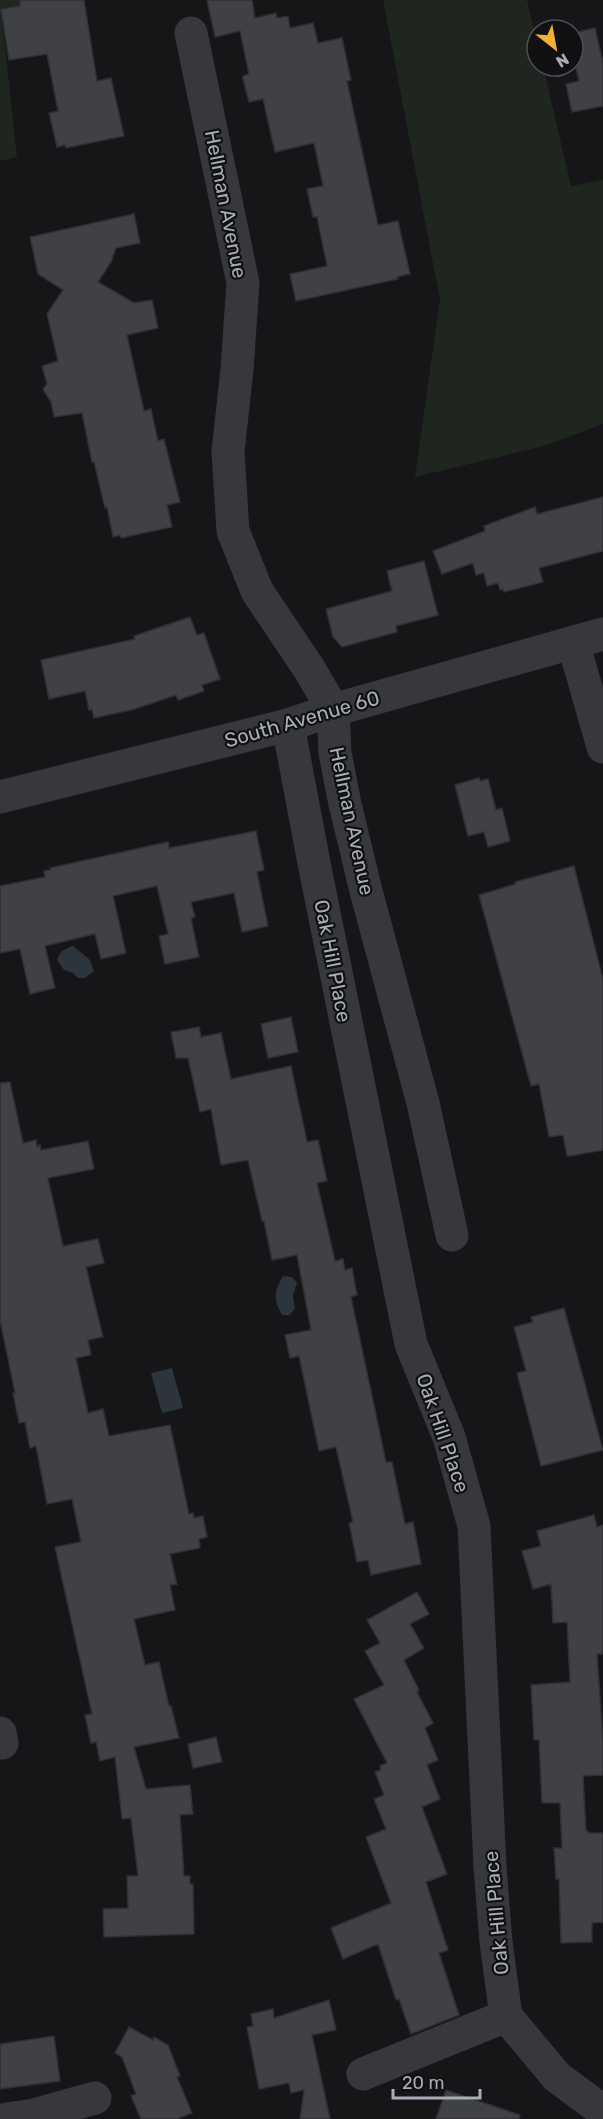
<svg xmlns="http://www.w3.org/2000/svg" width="603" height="2119" viewBox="0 0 603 2119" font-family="Rubik,sans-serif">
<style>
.green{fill:#1e261f}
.water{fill:#2c353c}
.building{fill:#404145;stroke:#303034;stroke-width:1.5}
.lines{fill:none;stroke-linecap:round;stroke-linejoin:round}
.minor{stroke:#37383d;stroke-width:33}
.tertiary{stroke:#37383d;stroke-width:33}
.labels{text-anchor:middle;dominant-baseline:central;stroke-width:4.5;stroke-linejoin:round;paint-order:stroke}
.street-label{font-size:20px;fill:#a8adb8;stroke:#111113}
</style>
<rect width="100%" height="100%" fill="#161618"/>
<path class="green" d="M0 0H47L1 10 17 157 0 161Z
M383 0H527L537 42V66H543L571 186 603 180V424L544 446 415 477 440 300Z"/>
<path class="water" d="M73 946 90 960 94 971 85 978H78L73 973 64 970 57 960C60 951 64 949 73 946Z
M283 1276 292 1277 297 1283 293 1296 295 1309 289 1315H282C273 1299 274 1292 283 1276Z
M172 1368 183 1408 162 1413 151 1373Z"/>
<path class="building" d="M20 0H84L97 81 111 78 124 136 66 148 65 145 57 147 49 113 58 111 47 54 9 60 1 9 20 6Z
M207 0H252L255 18 276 13 277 18 288 16 290 28 313 23 318 43 342 38 351 80 347 81 378 225 398 221 410 274 397 277 398 279 296 301 290 274 327 266 317 217H313L307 189 323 186 314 143 275 152 263 99 249 102 243 79V76L249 74 240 31 215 37Z
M595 28 603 63V106L572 112 566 84 579 81 573 56V33Z
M134 214 140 243 116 248 111 262 98 282 134 303 152 300 158 328 127 335 144 411 151 409 158 441 164 439 180 502 167 505 172 527 121 538 120 535 113 537 107 507 105 508 94 462H92L82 413 54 417 51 402 43 389 47 384 42 366 58 361 47 314 63 290 38 274 30 237Z
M603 497V551L539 568 543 582 504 592 503 589 500 590 498 583 487 586 484 573 476 575 473 563 442 574 433 551 485 531 484 526 535 507 537 514Z
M424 561 438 615 396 626 397 632 342 647 333 637 326 609 392 591 387 571Z
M190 617 197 635 204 633 220 679 202 685 204 691 178 700 176 695 135 709 94 718 92 709 89 710 85 691 49 699 41 660 135 639 134 636Z
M479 778 480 781 488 779 496 810 502 808 510 841 488 847 484 832 468 836 455 785Z
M256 831 264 870 257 872 268 926 242 932 234 893 191 902 195 917 191 918 199 957 165 964 159 936 168 934 157 886 113 896 126 953 101 959 95 934 45 946 55 988 30 994 20 949 0 953V886L45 877 44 871 51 870 50 868 168 842 169 848Z
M574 866 603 979V1150L570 1156H567L563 1135 549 1137 539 1084 531 1086 479 895 516 884 515 882Z
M291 1017 298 1052 268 1058 261 1024Z
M199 1027 201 1037 221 1033 231 1079 291 1066 307 1142 318 1140 327 1181 317 1183 335 1261 343 1259 345 1270 352 1268 357 1295 351 1297 386 1462H392L405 1524 413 1522 421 1564 371 1575 368 1560 357 1562 349 1523 353 1522 336 1447 319 1451 299 1356 290 1358 285 1335 311 1330 297 1255 272 1260 264 1221H262L248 1160 221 1165 211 1109 200 1112 188 1058H176L171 1032Z
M10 1082 23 1143 36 1140 37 1146 40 1145 41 1150 88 1141 94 1169 48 1178 63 1246 98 1239 104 1263 86 1267 103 1337 88 1340 91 1355 76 1358 88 1413 103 1409 109 1436 170 1425 189 1514 193 1513 194 1518 203 1516 207 1537 199 1539 200 1548 170 1554 177 1584 170 1585 175 1610 134 1619 145 1665 159 1662 169 1706H171L179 1738 134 1747 146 1789 190 1785 193 1814 180 1815 184 1876H190V1884H193L194 1934 104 1937 103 1909 128 1908 127 1876H138L131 1818 122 1819 115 1757 100 1761 96 1742 91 1743 85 1715 92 1714 55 1547 81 1542 72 1499 47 1504 36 1446 30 1448 25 1422 19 1423 13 1393H15L0 1320V1083Z
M564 1308 603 1450 541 1466 517 1373 526 1371 514 1327 533 1322 531 1317Z
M594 1515 597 1527 603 1525V1654H597L603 1741V1775L583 1776 586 1831H588V1833H603V1922L592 1923V1942L561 1943 559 1879H556L554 1848H562L560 1803H542L539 1740H534L531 1685 570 1682 567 1622 553 1623 551 1584 533 1589 522 1551 541 1546 537 1531Z
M417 1592 429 1614 410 1624 424 1648 404 1660 419 1690 417 1692 433 1723 425 1728 438 1760 427 1765 440 1799 422 1807 447 1874 426 1882 448 1950 439 1953 459 2015 411 2034 399 1999 396 2000 378 1944 343 1959 331 1928 391 1903 366 1837 386 1829 374 1799 384 1795 375 1772 381 1770 380 1766 387 1763 354 1699 384 1685 365 1651 380 1643 367 1620Z
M216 1737 222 1762 193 1768 188 1744Z
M329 2000 336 2030 312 2035 330 2119H300L304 2090 291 2093 289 2083 259 2089 247 2027 253 2026 251 2014 273 2009 274 2018Z
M129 2027 153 2040 154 2037 168 2045 180 2076 177 2077 192 2113 177 2119H141L131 2096 136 2094 122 2057 115 2053Z
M54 2036 60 2081 0 2089V2044Z
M446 2090 520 2115 519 2119H436Z"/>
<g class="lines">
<path class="minor" d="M191 33 243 283 237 369 228 452 233 531 257 591 310 670 333 710 335 753 345 804 366 891 423 1103 452 1235
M573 642 603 747
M288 725 314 863 411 1344 449 1437 474 1526 490 1867 496 1942 506 2016 557 2077 603 2111
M0 1733 2 1743
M363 2074 506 2016
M7 2119 34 2115 95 2098"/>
<path class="tertiary" d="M0 797 288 725 333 710 603 634"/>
</g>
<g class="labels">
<g class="street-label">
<text transform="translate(226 204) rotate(79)">Hellman Avenue</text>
<text transform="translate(302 719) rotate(-16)">South Avenue 60</text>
<text transform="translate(352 821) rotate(78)">Hellman Avenue</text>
<text transform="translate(333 961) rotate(79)">Oak Hill Place</text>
<text transform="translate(443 1433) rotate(71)">Oak Hill Place</text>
<text transform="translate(496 1913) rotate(-95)">Oak Hill Place</text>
</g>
</g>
<g transform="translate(555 48) rotate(149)"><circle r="28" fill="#111113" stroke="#4d4f55" stroke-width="1.5"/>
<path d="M0-4.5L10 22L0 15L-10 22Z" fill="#f2b134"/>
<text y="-9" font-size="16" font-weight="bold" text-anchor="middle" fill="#a8adb8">N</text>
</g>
<path d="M393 2089v9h87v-9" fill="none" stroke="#a8adb8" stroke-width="3"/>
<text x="402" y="2089" font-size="18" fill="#a8adb8" stroke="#111113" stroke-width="4.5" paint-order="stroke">20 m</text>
</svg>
